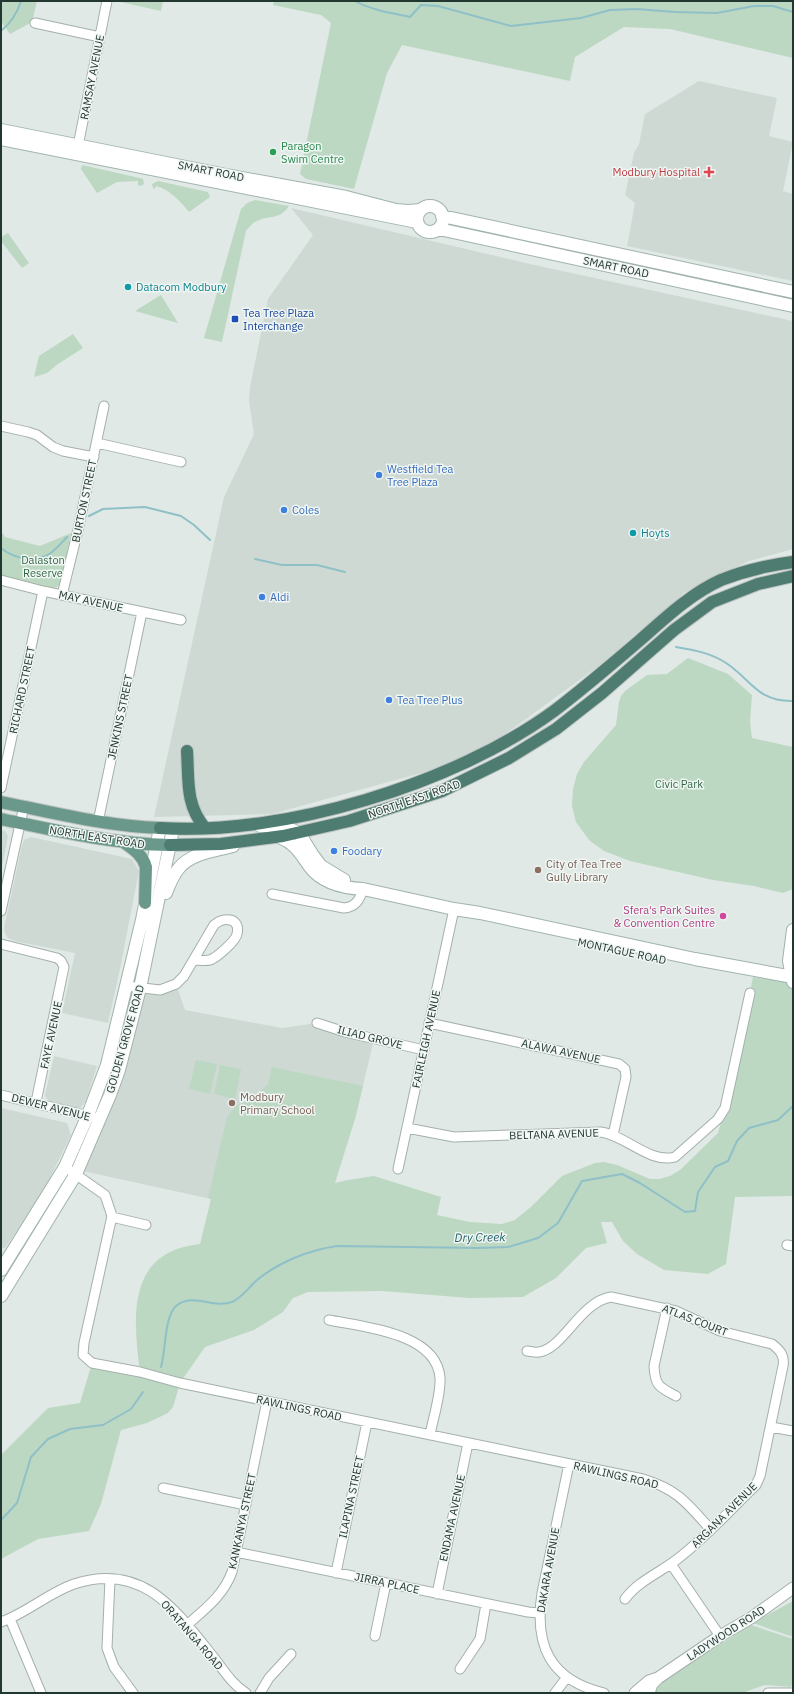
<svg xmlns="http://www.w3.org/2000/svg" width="794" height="1694" viewBox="0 0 794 1694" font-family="'IBM Plex Sans',sans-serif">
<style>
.built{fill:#cfd9d4}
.green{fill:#bcd8c3}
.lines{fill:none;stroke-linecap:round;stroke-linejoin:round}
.stream{stroke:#8fc0c7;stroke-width:2}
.minor-casing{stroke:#a4b0ab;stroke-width:11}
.tertiary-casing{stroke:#a4b0ab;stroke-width:13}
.secondary-casing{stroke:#a1b3ac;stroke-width:14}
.primary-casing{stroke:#bdc3c1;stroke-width:14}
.trunk-casing{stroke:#bdc3c1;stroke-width:14}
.minor{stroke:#fff;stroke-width:9}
.tertiary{stroke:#fff;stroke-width:11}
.secondary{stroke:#fff;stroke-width:12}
.primary{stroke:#6a998c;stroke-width:12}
.trunk{stroke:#4e7c70;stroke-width:12}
.leisure-dot{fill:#2e9e5b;stroke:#f0f6f3;stroke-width:1.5}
.health-dot{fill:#e0444e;stroke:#f0f6f3;stroke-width:1.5}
.culture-dot{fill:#0f9aa8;stroke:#f0f6f3;stroke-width:1.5}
.transit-dot{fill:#1a4fb4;stroke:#f0f6f3;stroke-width:1.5}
.shop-dot{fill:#3f7fe0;stroke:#f0f6f3;stroke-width:1.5}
.education-dot{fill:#8d6e63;stroke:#f0f6f3;stroke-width:1.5}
.hotel-dot{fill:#d1479c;stroke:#f0f6f3;stroke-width:1.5}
.labels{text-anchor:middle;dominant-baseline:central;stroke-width:3;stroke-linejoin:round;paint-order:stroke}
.street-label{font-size:11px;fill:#233731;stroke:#f0f6f3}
.leisure-label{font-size:11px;fill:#27864d;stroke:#f0f6f3;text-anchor:start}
.health-label{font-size:11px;fill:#be3a42;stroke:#f0f6f3;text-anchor:end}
.culture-label{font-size:11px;fill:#0d838f;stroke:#f0f6f3;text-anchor:start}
.transit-label{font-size:11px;fill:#164399;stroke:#f0f6f3;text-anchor:start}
.shop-label{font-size:11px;fill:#366cbe;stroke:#f0f6f3;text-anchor:start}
.park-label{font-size:11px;fill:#336846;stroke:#f0f6f3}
.education-label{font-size:11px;fill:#785e54;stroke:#f0f6f3;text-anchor:start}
.hotel-label{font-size:11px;fill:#b23c85;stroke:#f0f6f3;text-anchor:end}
.water-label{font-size:12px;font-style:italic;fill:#25616b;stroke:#f0f6f3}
</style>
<rect width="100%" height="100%" fill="#e0e9e5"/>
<path class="built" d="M699 81 777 98 769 136 793 142 783 191 793 194V281L627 246 635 203 625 195 634 153 639 144 645 114Z
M291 208 530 264 793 321V549L749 561 685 592 600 665 497 740 432 770 272 814 154 817 224 497 254 434 249 401 250 387 268 299 313 235Z
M1 830 5 831 8 836 1 872Z
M31 837 132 859 139 871 120 969 108 1023 62 1013 75 953 14 941 8 938 5 933 4 928 22 845 24 840Z
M176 984 185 1010 282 1028 317 1023 374 1039 355 1119 211 1199 78 1170 100 1119 140 988Z
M54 1056 97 1066 86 1101 80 1108 77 1109 52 1103 46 1098 45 1095Z
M1 1108 67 1123 71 1135 50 1178 29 1213 5 1248 1 1247Z"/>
<path class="green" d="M1 1H37L32 22 10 34 1 22Z
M116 1H163L161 11Z
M274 1H793V58L670 29 624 27 575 57 570 81 402 45 387 73 354 189 306 179 300 174 331 23 321 15 273 5Z
M82 165 140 178 143 179 144 184 140 186 138 185V181L117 182 97 193 81 169Z
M158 181 208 192 210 197 189 212C180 201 169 189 156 186L155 189 153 188 152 184Z
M255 200 289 206C279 221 269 214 255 222 251 224 249 228 246 231L222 342 204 338 241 209 247 203Z
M8 233 29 263 22 268 1 241V237Z
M161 295 178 323 135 311Z
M73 334 83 348 58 364 47 373 34 377 39 356Z
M1 531 5 537 40 546 71 533 61 582 59 586 51 589 1 575Z
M688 658 728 674 752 695 750 722 752 738 793 747V889L783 893 754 886 713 880 630 861 604 851 589 840 576 822 572 806 573 789 577 774 584 762 616 725 619 702 621 696 625 691 647 675 667 674Z
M753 977 793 983V1196L735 1197 726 1264 708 1274 664 1270 637 1254 623 1241 612 1222H601L607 1243 586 1248 556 1278 523 1297 469 1298 382 1291 308 1292 293 1298 283 1312 254 1330 205 1347 180 1383 173 1407 168 1413 147 1423 121 1430 101 1504 89 1531 38 1539 1 1559V1455L48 1408 80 1403 92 1363 140 1372C133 1317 126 1252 200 1244L211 1199 208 1198 227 1117 236 1106 254 1098 268 1084 272 1067 363 1086 355 1119 335 1183 348 1180 374 1176 441 1197 437 1215 470 1222 502 1224 515 1220 532 1206 562 1176 595 1163 604 1162 617 1165 650 1179H659L670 1176 680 1170 718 1133 725 1108Z
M196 1060 217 1064 210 1094 189 1089Z
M220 1065 241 1069 235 1099 214 1094Z
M793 1601V1637L753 1623Z
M751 1625 793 1639V1681L791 1687 765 1685 742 1693H654V1691L664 1679Z"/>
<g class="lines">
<path class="stream" d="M355 1C371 10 392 13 410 17L421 5 438 6 511 26 581 18 610 10 637 9 675 12 717 13 754 6H773L793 12
M1 31C11 23 17 14 21 1
M89 516 103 509 145 507 181 516 194 525 210 540
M1 548C13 558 31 562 46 556 53 553 61 543 67 537
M255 559 282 565H317L345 572
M676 647C694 650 711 653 726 663 751 679 757 702 793 701
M161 1367C166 1351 164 1317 176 1306 193 1292 213 1309 232 1302 242 1298 249 1287 257 1280 279 1262 309 1250 337 1246L478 1248 508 1247 538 1238 558 1223 582 1181 622 1174 640 1183 685 1212 695 1211 698 1192 715 1167 728 1161 737 1141 749 1128 778 1120 793 1106
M1 1520 17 1503 31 1457 48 1439 70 1429 103 1425 131 1409 143 1392"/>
<defs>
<path id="minor" d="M35 23 100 37
M77 151 107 1
M1 426 28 432 37 435 53 447 63 451 94 457
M97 443 181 462
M1 580 43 591 181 620
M62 595 78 530 104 406
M1 788 43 591
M98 822 142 612
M272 894 344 908C356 907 360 899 363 889
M1 911 24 806
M1 944 57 958 61 961 64 967 36 1102
M126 986 160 990 176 984 184 976 214 925C224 916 241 918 237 934 236 941 216 958 210 960 205 961 199 960 194 960
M317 1023 345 1032 424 1050
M429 1023 619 1064 625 1069 626 1077 613 1135
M1 1095 93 1117
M407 1128 454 1137 601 1132C625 1135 650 1164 675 1157L718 1119 725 1108 750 993
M398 1169 454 909
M71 1171 105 1195 112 1216 84 1343 83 1355 92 1363 140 1372 180 1383 643 1479C677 1489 688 1504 711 1530
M112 1217 146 1225
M787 1245 793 1246
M667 1308 654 1366C655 1386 659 1387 676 1396
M329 1320C364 1327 437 1333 440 1378 441 1395 433 1418 430 1435
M527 1351C531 1351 535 1353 539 1352 563 1349 580 1302 611 1297L676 1311 720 1331 772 1344C780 1350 785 1356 783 1366L760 1476 756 1485C731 1509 708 1535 680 1557 662 1572 639 1580 625 1599
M771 1427 793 1431
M569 1464 542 1593C534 1646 550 1680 604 1693
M163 1488 246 1505
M236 1552 528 1612 539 1613
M671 1564 720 1636
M336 1573 367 1422
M110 1579 107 1648 114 1667 133 1693
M437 1594 468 1443
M10 1619 41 1693
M1 1622C27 1613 48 1593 74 1584 144 1561 177 1612 215 1659 224 1671 233 1685 246 1693
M187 1625C205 1609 223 1596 232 1572L267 1401
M375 1636 386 1583
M460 1669 480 1639 486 1604
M260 1693 269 1678 291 1654
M555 1693 567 1677
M768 1693H793"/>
<path id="tertiary" d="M635 1693 649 1681 658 1678 720 1636 751 1618 793 1588
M649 1693 652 1684 658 1678"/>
<path id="secondary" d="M1 130 226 175 346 197 396 210 408 211 421 210
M1 139 417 222
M417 219a13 13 0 1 1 26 0a13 13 0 1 1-26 0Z
M442 216 793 292
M439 229 793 306
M260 826 286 827 299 833 312 854 321 866 344 880
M279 837C296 844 300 853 310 867 322 883 344 888 363 889L454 909 480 913 695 959 793 977
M166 893C169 885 173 875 179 868 191 853 215 851 233 846
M793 930 789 961 793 982
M1 1270 65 1167 88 1115 107 1065 142 920 160 828
M1 1296 76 1174 110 1095 119 1070 140 988 173 829"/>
<path id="primary" d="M1 802C54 813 106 826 160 828
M1 819C57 831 113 844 170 845
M125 843C135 850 143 856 146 867L145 903"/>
<path id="trunk" d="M187 751C189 780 185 804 205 828
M160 828C284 836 454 784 554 711 583 689 611 665 639 641 664 619 690 594 721 580 744 571 769 565 793 562
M170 845 221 844 283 836 349 821 442 791 509 758 556 729 602 693 674 630 712 602 758 584 793 576"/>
</defs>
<use href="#minor" class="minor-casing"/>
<use href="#tertiary" class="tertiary-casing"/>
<use href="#secondary" class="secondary-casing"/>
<use href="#primary" class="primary-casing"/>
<use href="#trunk" class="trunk-casing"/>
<use href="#minor" class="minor"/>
<use href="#tertiary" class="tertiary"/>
<use href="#secondary" class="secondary"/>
<use href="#primary" class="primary"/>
<use href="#trunk" class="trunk"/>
</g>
<circle class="leisure-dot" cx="273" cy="152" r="4"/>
<path class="health-dot" d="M707 166h4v4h4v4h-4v4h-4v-4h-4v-4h4z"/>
<g class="culture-dot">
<circle cx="128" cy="287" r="4"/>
<circle cx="633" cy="533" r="4"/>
</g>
<rect class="transit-dot" x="231" y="315" width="8" height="8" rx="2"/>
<g class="shop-dot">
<circle cx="379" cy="475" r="4"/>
<circle cx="284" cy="510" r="4"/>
<circle cx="262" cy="597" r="4"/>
<circle cx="389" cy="700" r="4"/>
<circle cx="334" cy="851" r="4"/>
</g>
<g class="education-dot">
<circle cx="538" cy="870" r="4"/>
<circle cx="232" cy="1103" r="4"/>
</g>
<circle class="hotel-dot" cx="723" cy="916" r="4"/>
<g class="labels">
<g class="street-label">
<text transform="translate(92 77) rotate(-79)">RAMSAY AVENUE</text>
<text transform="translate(211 171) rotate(11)">SMART ROAD</text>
<text transform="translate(616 267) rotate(12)">SMART ROAD</text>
<text transform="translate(84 501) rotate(-78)">BURTON STREET</text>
<text transform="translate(91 601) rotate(12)">MAY AVENUE</text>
<text transform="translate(22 690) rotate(-78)">RICHARD STREET</text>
<text transform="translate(120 717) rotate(-78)">JENKINS STREET</text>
<text transform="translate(414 799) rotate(-19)">NORTH EAST ROAD</text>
<text transform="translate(97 837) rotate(9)">NORTH EAST ROAD</text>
<text transform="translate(622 951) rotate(12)">MONTAGUE ROAD</text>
<text transform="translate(51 1035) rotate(-78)">FAYE AVENUE</text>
<text transform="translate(370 1037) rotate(14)">ILIAD GROVE</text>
<text transform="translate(125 1039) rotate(-74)">GOLDEN GROVE ROAD</text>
<text transform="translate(426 1039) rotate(-78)">FAIRLEIGH AVENUE</text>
<text transform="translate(561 1051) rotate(12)">ALAWA AVENUE</text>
<text transform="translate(51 1107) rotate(14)">DEWER AVENUE</text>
<text transform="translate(554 1134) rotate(-2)">BELTANA AVENUE</text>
<text transform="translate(695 1320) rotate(21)">ATLAS COURT</text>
<text transform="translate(299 1408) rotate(12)">RAWLINGS ROAD</text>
<text transform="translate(616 1475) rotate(13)">RAWLINGS ROAD</text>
<text transform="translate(351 1497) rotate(-78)">ILAPINA STREET</text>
<text transform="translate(724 1515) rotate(-45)">ARGANA AVENUE</text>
<text transform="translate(452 1518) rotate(-78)">ENDAMA AVENUE</text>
<text transform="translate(242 1521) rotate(-78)">KANKANYA STREET</text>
<text transform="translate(548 1570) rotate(-80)">DAKARA AVENUE</text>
<text transform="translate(387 1583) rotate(12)">JIRRA PLACE</text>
<text transform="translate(726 1633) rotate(-33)">LADYWOOD ROAD</text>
<text transform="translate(192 1635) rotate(49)">ORATANGA ROAD</text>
</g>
<g class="leisure-label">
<text x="281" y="146">Paragon<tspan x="281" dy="13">Swim Centre</tspan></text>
</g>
<g class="health-label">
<text x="700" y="172">Modbury Hospital</text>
</g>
<g class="culture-label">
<text x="136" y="287">Datacom Modbury</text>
<text x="641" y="533">Hoyts</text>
</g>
<g class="transit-label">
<text x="243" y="313">Tea Tree Plaza<tspan x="243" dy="13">Interchange</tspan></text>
</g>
<g class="shop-label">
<text x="387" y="469">Westfield Tea<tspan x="387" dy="13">Tree Plaza</tspan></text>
<text x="292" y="510">Coles</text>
<text x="270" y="597">Aldi</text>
<text x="397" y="700">Tea Tree Plus</text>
<text x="342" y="851">Foodary</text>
</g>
<g class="park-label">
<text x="43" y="560">Dalaston<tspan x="43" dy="13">Reserve</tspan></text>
<text x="679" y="784">Civic Park</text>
</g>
<g class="education-label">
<text x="546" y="864">City of Tea Tree<tspan x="546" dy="13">Gully Library</tspan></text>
<text x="240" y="1097">Modbury<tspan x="240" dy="13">Primary School</tspan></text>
</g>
<g class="hotel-label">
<text x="715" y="910">Sfera's Park Suites<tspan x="715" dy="13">&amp; Convention Centre</tspan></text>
</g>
<g class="water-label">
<text transform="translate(480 1237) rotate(-1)">Dry Creek</text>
</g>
</g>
<rect width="794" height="1694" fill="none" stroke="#233731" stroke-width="4"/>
</svg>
